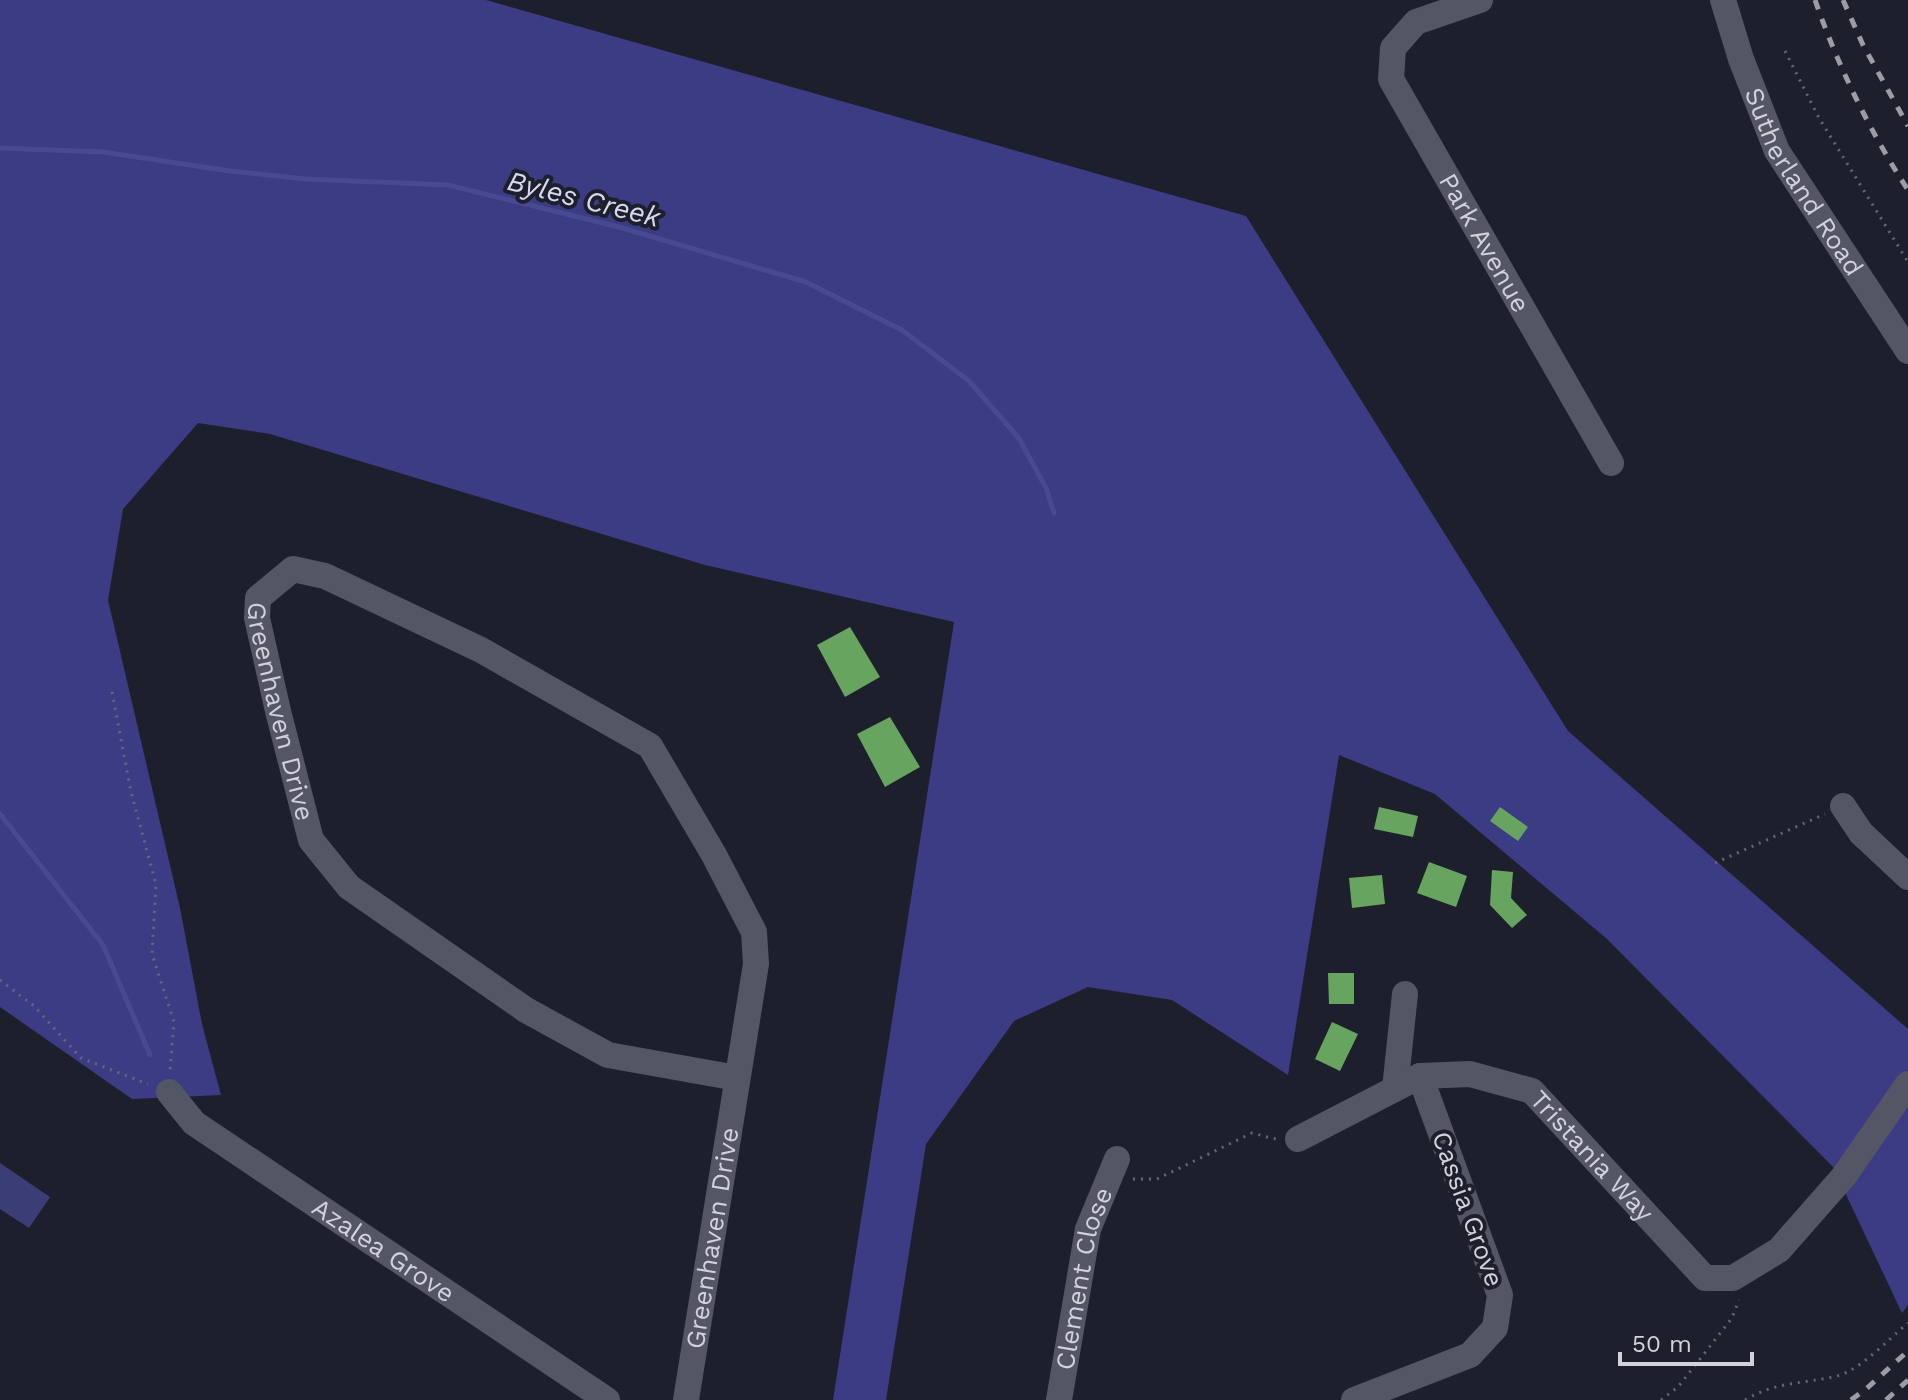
<svg xmlns="http://www.w3.org/2000/svg" width="1908" height="1400" viewBox="0 0 1908 1400" font-family="'Work Sans',sans-serif">
<style>
.green{fill:#3b3d76}
.forest{fill:#3c3c84}
.lines{fill:none;stroke-linecap:round;stroke-linejoin:round}
.stream{stroke:#484993;stroke-width:5}
.building{fill:#67a45f}
.path{stroke:#666773;stroke-width:3;stroke-dasharray:2 6;stroke-linecap:butt}
.minor{stroke:#545665;stroke-width:26}
.rail{stroke:#9b9ca6;stroke-width:5;stroke-dasharray:10 10;stroke-linecap:butt}
.labels{text-anchor:middle;dominant-baseline:central;stroke-width:8;stroke-linejoin:round;paint-order:stroke}
.street-label{font-size:26px;fill:#d1d2db;stroke:#1e1f2c}
.water-label{font-size:28px;font-style:italic;fill:#d6d9ee;stroke:#1e1f2c}
</style>
<rect width="100%" height="100%" fill="#1e1f2c"/>
<path class="green" d="M0 1163 50 1197 29 1228 0 1209Z"/>
<path class="forest" d="M0 0H486L1246 216 1568 731 1908 1029V1305L1902 1313 1833 1167 1607 939 1435 794 1339 755 1288 1075 1172 1000 1088 987 1014 1021 926 1144 886 1400H833L954 622 705 565 270 434 198 423 123 509 108 600 180 908 202 1024 221 1095 132 1099 0 1007Z"/>
<g class="lines">
<path class="stream" d="M0 148 103 152 230 171 306 179 448 185 619 227 806 282 902 330 969 381 1018 437 1046 488 1054 513
M0 814 103 945 150 1055"/>
</g>
<path class="building" d="M850 627 880 677 845 697 817 645Z
M890 717 920 767 885 787 857 734Z
M1379 807 1418 816 1413 837 1374 829Z
M1500 807 1528 827 1518 841 1490 821Z
M1429 862 1467 876 1456 907 1417 893Z
M1492 870 1513 872 1511 898 1527 915 1512 928 1490 905Z
M1382 875 1385 904 1352 908 1349 878Z
M1328 973H1354V1004H1329Z
M1332 1022 1358 1034 1340 1071 1315 1059Z"/>
<g class="lines">
<path class="path" d="M1785 51 1819 118 1908 262
M112 692 131 792 156 884 152 954 174 1022 170 1071
M1715 863 1825 814
M0 980 34 1006 81 1058 148 1084
M1133 1179H1157L1252 1133 1271 1138 1278 1139
M1661 1400 1678 1387 1732 1318 1739 1300
M1745 1400C1776 1381 1804 1384 1837 1376 1860 1370 1889 1339 1908 1323"/>
<g class="minor">
<path id="s1" d="M1480 0 1416 22 1393 48 1391 79 1611 463"/>
<path id="s2" d="M1723 0 1741 59 1777 151 1908 351"/>
<path d="M1843 806 1861 833 1908 877"/>
<path d="M1395 1089 1405 994"/>
<path id="s3" d="M169 1092 194 1123 607 1400"/>
<path id="s4" d="M1298 1139 1420 1076 1470 1074 1532 1091 1705 1278H1733L1779 1250 1844 1176 1908 1084"/>
<path id="s5" d="M686 1400 756 964 754 932 714 855 650 746 481 650 325 576 293 569 258 598 257 618 278 711 311 840 349 887 526 1010 608 1055 737 1078"/>
<path id="s6" d="M1059 1400 1088 1229 1117 1159"/>
<path d="M1354 1400 1470 1355 1495 1328 1500 1295 1420 1076"/>
</g>
<path class="rail" d="M1815 0C1838 66 1870 132 1908 190
M1843 0 1863 45 1908 126
M1851 1400 1866 1389 1908 1351
M1886 1400 1908 1380"/>
</g>
<g class="labels">
<g class="street-label">
<text stroke="none"><textPath href="#s2" startOffset="200">Sutherland Road</textPath></text>
<text stroke="none"><textPath href="#s1" startOffset="322">Park Avenue</textPath></text>
<text stroke="none"><textPath href="#s5" startOffset="1248">Greenhaven Drive</textPath></text>
<text stroke="none"><textPath href="#s4" startOffset="340">Tristania Way</textPath></text>
<text transform="translate(1468 1209) rotate(70)">Cassia Grove</text>
<text stroke="none"><textPath href="#s5" startOffset="164">Greenhaven Drive</textPath></text>
<text stroke="none"><textPath href="#s3" startOffset="268">Azalea Grove</textPath></text>
<text stroke="none"><textPath href="#s6" startOffset="124">Clement Close</textPath></text>
</g>
<g class="water-label">
<text transform="translate(584 199) rotate(14)">Byles Creek</text>
</g>
</g>
<path d="M1620 1352v12h132v-12" fill="none" stroke="#d1d2db" stroke-width="4"/>
<text x="1632" y="1352" font-size="24" fill="#d1d2db" stroke="#1e1f2c" stroke-width="6" paint-order="stroke">50 m</text>
</svg>
